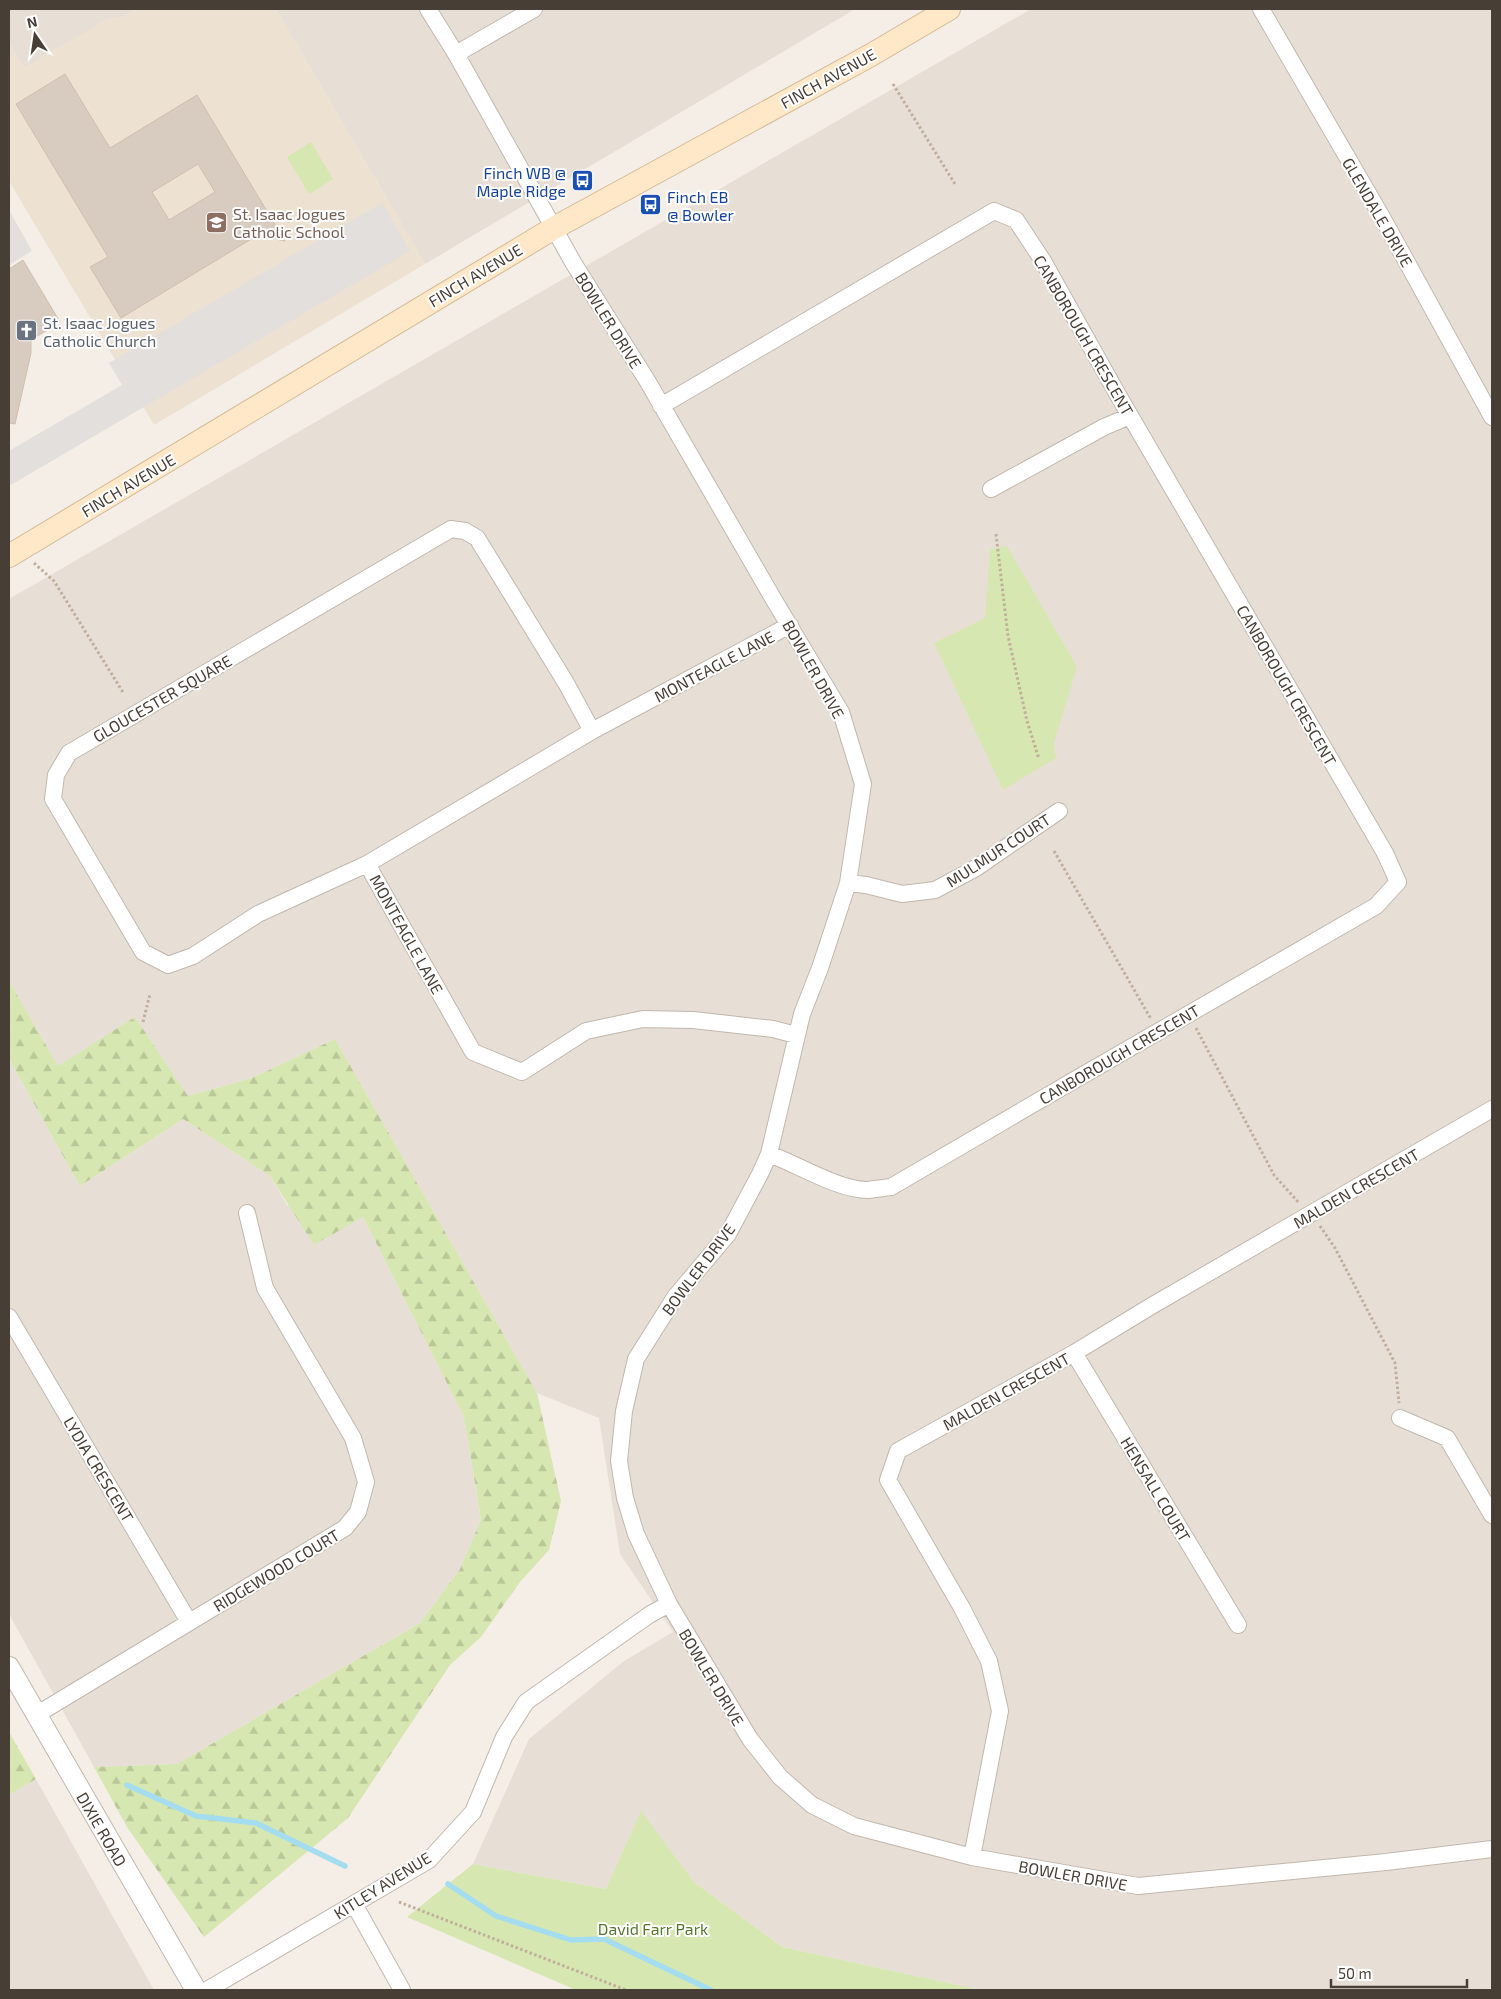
<svg xmlns="http://www.w3.org/2000/svg" width="1501" height="1999" viewBox="0 0 1501 1999" font-family="'Exo 2',sans-serif">
<style>
.residential{fill:#e7dfd6}
.education{fill:#ede1d1}
.forest{fill:url(#forest-firs)}
.park{fill:#d7e7b1}
.parking{fill:#e2dfdc}
.lines{fill:none;stroke-linecap:round;stroke-linejoin:round}
.stream{stroke:#a4ddf0;stroke-width:5.5}
.building{fill:#d8cbc0;stroke:#d0bfb0;fill-rule:evenodd}
.minor-casing{stroke:#c2b7ad;stroke-width:18}
.tertiary-casing{stroke:#c2b7ad;stroke-width:22}
.secondary-casing{stroke:#d3ba98;stroke-width:24}
.path{stroke:#c1ae9b;stroke-width:3;stroke-dasharray:2.5 2.5;stroke-linecap:butt}
.minor{stroke:#fff;stroke-width:16}
.tertiary{stroke:#fff;stroke-width:20}
.secondary{stroke:#fee8c7;stroke-width:22}
.labels{text-anchor:middle;dominant-baseline:central;stroke-width:4;stroke-linejoin:round;paint-order:stroke}
.street-label{font-size:16px;fill:#473e36;stroke:#fff}
.transit-label{font-size:16px;fill:#164399;stroke:#fff;text-anchor:end}
.education-label{font-size:16px;fill:#785e54;stroke:#fff;text-anchor:start}
.worship-label{font-size:16px;fill:#5b616d;stroke:#fff;text-anchor:start}
.park-label{font-size:16px;fill:#54782a;stroke:#fff}
</style>
<defs>
<pattern id="forest-firs" width="22" height="20" patternUnits="userSpaceOnUse" patternTransform="scale(1.25)"><rect width="22" height="20" fill="#d7e7b1"/><path d="M5 1l3.5 6h-7zM16 11l3.5 6h-7z" fill="#bac799"/></pattern>
</defs>
<rect width="100%" height="100%" fill="#f4eee7"/>
<path class="residential" d="M9 9H137L122 17 109 19 24 68 9 42Z
M276 9H855L425 264Z
M1031 9H1492V1988L1480 1990H981L782 1947 694 1882 641 1812 606 1889 473 1864 529 1739 624 1661 673 1632 620 1554 599 1418 537 1393 335 1039 252 1078 188 1096 135 1017 58 1067 9 981V599Z
M9 1059 80 1186 183 1119 270 1176 287 1205 363 1217 464 1417 481 1521 460 1569 420 1623 177 1764 94 1767 9 1614Z
M36 1779 154 1990H9V1795Z"/>
<path class="education" d="M137 9H276L425 264 154 425 9 181V42L24 68 109 18 122 17Z"/>
<path class="forest" d="M9 981 58 1066 135 1017 188 1096 252 1078 335 1039 537 1393 561 1501 549 1550 520 1582 481 1637 450 1665 348 1818 204 1937 127 1827 94 1767 177 1764 420 1623 460 1569 481 1520 464 1417 363 1217 314 1245 270 1176 183 1119 80 1186 9 1059Z
M9 1732 36 1779 9 1795Z"/>
<path class="park" d="M311 142 333 179 309 194 287 157Z
M1007 546 1077 667 1054 743 1056 758 1003 790 934 643 985 618 990 549Z
M641 1811 694 1882 782 1947 981 1990H576L407 1917 473 1864 606 1889Z"/>
<path class="parking" d="M382 203 410 251 9 486V451L122 385 109 363Z
M9 210 32 251 9 265Z"/>
<g class="lines">
<path class="stream" d="M127 1785 196 1816 256 1823 345 1866
M448 1884 496 1916 571 1940 604 1939 711 1990"/>
</g>
<path class="building" d="M65 74 110 148 197 95 285 241 258 235 121 318 90 267 108 257 16 104ZM198 164 215 192 169 220 152 192Z
M23 260 60 322 31 340V353L15 424 9 423V269Z"/>
<g class="lines">
<defs>
<path id="minor" d="M428 9 456 54 574 264 648 382 774 600 841 712 863 784 848 883 820 968 802 1014 769 1154 760 1174 728 1234 675 1297 636 1359 624 1411 619 1461 625 1498 636 1534 669 1604 750 1739 780 1777 812 1805 854 1826 972 1857 1138 1886 1386 1862 1492 1849
M1261 9 1382 217 1492 417
M456 54 534 9
M661 406 994 211 1016 220 1043 261 1118 395 1385 853 1398 882 1376 906C1214 1000 1052 1092 891 1187 883 1188 875 1189 868 1190 838 1190 797 1164 769 1154
M991 489 1104 427 1130 416
M592 731 566 683 477 538 465 531 451 529 69 753 56 775 53 799 143 952 168 965 193 956 258 914 367 864 592 731 790 625
M367 864 473 1052 522 1072 586 1031 643 1019 693 1020 773 1029 796 1035
M848 883 866 885 902 894 935 890 976 868 1059 811
M9 1317 189 1622
M1074 1353 1238 1625
M1400 1418 1447 1438 1492 1515
M36 1715 345 1528 358 1512 366 1482 353 1438 265 1288 247 1213
M972 1857 1000 1711 989 1661 962 1608 888 1480 898 1451 1074 1353 1153 1305 1492 1109
M354 1904 402 1990
M207 1990 429 1860 473 1812 504 1737 526 1702 649 1615 669 1604"/>
<path id="tertiary" d="M9 1667 196 1990"/>
<path id="secondary" d="M9 556 554 228 871 55 949 9"/>
</defs>
<use href="#minor" class="minor-casing"/>
<use href="#tertiary" class="tertiary-casing"/>
<use href="#secondary" class="secondary-casing"/>
<path class="path" d="M893 84 955 184
M996 534 1008 636 1027 721 1039 759
M34 563 54 581 124 694
M1054 851 1151 1019
M143 1022 150 994
M1196 1028 1274 1175 1299 1203
M1320 1226 1335 1248 1395 1363 1399 1403
M399 1902 626 1990"/>
<use href="#minor" class="minor"/>
<use href="#tertiary" class="tertiary"/>
<use href="#secondary" class="secondary"/>
</g>
<defs>
<symbol id="bus-square" viewBox="-11 -11 22 22"><rect x="-9" y="-9" width="18" height="18" rx="4" fill="#1a4fb4" stroke="#fff"/><path d="M-5-6H5V4H4V6H2V4H-2V6H-4V4H-5ZM-3.5-4V0h7V-4ZM-3.5 1.2v1.5H-2V1.2ZM2 1.2v1.5H3.5V1.2Z" fill="#fff"/></symbol>
<symbol id="school-square" viewBox="-11 -11 22 22"><rect x="-9" y="-9" width="18" height="18" rx="4" fill="#8d6e63" stroke="#fff"/><path d="M0-5L7-2L0 1L-7-2ZM-4 1L0 2.5L4 1V4Q0 6-4 4Z" fill="#fff"/></symbol>
<symbol id="church-square" viewBox="-11 -11 22 22"><rect x="-9" y="-9" width="18" height="18" rx="4" fill="#6b7280" stroke="#fff"/><path d="M-1.2-6h2.4v3.5h3.3v2.4h-3.3V6h-2.4V-.1h-3.3v-2.4h3.3Z" fill="#fff"/></symbol>
</defs>
<g fill-rule="evenodd">
<use href="#bus-square" x="570" y="168" width="25" height="25"/>
<use href="#bus-square" x="638" y="192" width="25" height="25"/>
<use href="#school-square" x="204" y="210" width="25" height="25"/>
<use href="#church-square" x="14" y="318" width="25" height="25"/>
</g>
<g class="labels">
<g class="street-label">
<text transform="translate(828 78) rotate(-29)">FINCH AVENUE</text>
<text transform="translate(1378 212) rotate(60)">GLENDALE DRIVE</text>
<text transform="translate(475 275) rotate(-31)">FINCH AVENUE</text>
<text transform="translate(609 320) rotate(58)">BOWLER DRIVE</text>
<text transform="translate(1084 335) rotate(60)">CANBOROUGH CRESCENT</text>
<text transform="translate(128 485) rotate(-31)">FINCH AVENUE</text>
<text transform="translate(714 666) rotate(-28)">MONTEAGLE LANE</text>
<text transform="translate(814 669) rotate(61)">BOWLER DRIVE</text>
<text transform="translate(1287 685) rotate(60)">CANBOROUGH CRESCENT</text>
<text transform="translate(162 698) rotate(-30)">GLOUCESTER SQUARE</text>
<text transform="translate(998 850) rotate(-33)">MULMUR COURT</text>
<text transform="translate(407 934) rotate(61)">MONTEAGLE LANE</text>
<text transform="translate(1119 1054) rotate(-30)">CANBOROUGH CRESCENT</text>
<text transform="translate(1356 1188) rotate(-30)">MALDEN CRESCENT</text>
<text transform="translate(698 1269) rotate(-53)">BOWLER DRIVE</text>
<text transform="translate(1006 1391) rotate(-29)">MALDEN CRESCENT</text>
<text transform="translate(99 1469) rotate(59)">LYDIA CRESCENT</text>
<text transform="translate(1156 1489) rotate(59)">HENSALL COURT</text>
<text transform="translate(276 1570) rotate(-31)">RIDGEWOOD COURT</text>
<text transform="translate(712 1677) rotate(59)">BOWLER DRIVE</text>
<text transform="translate(102 1829) rotate(60)">DIXIE ROAD</text>
<text transform="translate(1073 1875) rotate(10)">BOWLER DRIVE</text>
<text transform="translate(382 1885) rotate(-32)">KITLEY AVENUE</text>
</g>
<g class="transit-label">
<text x="566" y="172">Finch WB @<tspan x="566" dy="18">Maple Ridge</tspan></text>
<text x="667" y="196" text-anchor="start">Finch EB<tspan x="667" dy="18">@ Bowler</tspan></text>
</g>
<g class="education-label">
<text x="233" y="213">St. Isaac Jogues<tspan x="233" dy="18">Catholic School</tspan></text>
</g>
<g class="worship-label">
<text x="43" y="322">St. Isaac Jogues<tspan x="43" dy="18">Catholic Church</tspan></text>
</g>
<g class="park-label">
<text x="653" y="1928">David Farr Park</text>
</g>
</g>
<rect width="1501" height="1999" fill="none" stroke="#473e36" stroke-width="20"/>
<g transform="translate(35 35) rotate(347)" stroke="#ffffff" stroke-width="4" paint-order="stroke">
<path d="M0-4L9 19L0 12L-9 19Z" fill="#473e36"/>
<text y="-8" font-size="14" font-weight="bold" text-anchor="middle" fill="#473e36">N</text>
</g>
<path d="M1331 1979v8h136v-8" fill="none" stroke="#473e36" stroke-width="2.5"/>
<text x="1338" y="1979" font-size="15" fill="#473e36" stroke="#ffffff" stroke-width="4" paint-order="stroke">50 m</text>
</svg>
